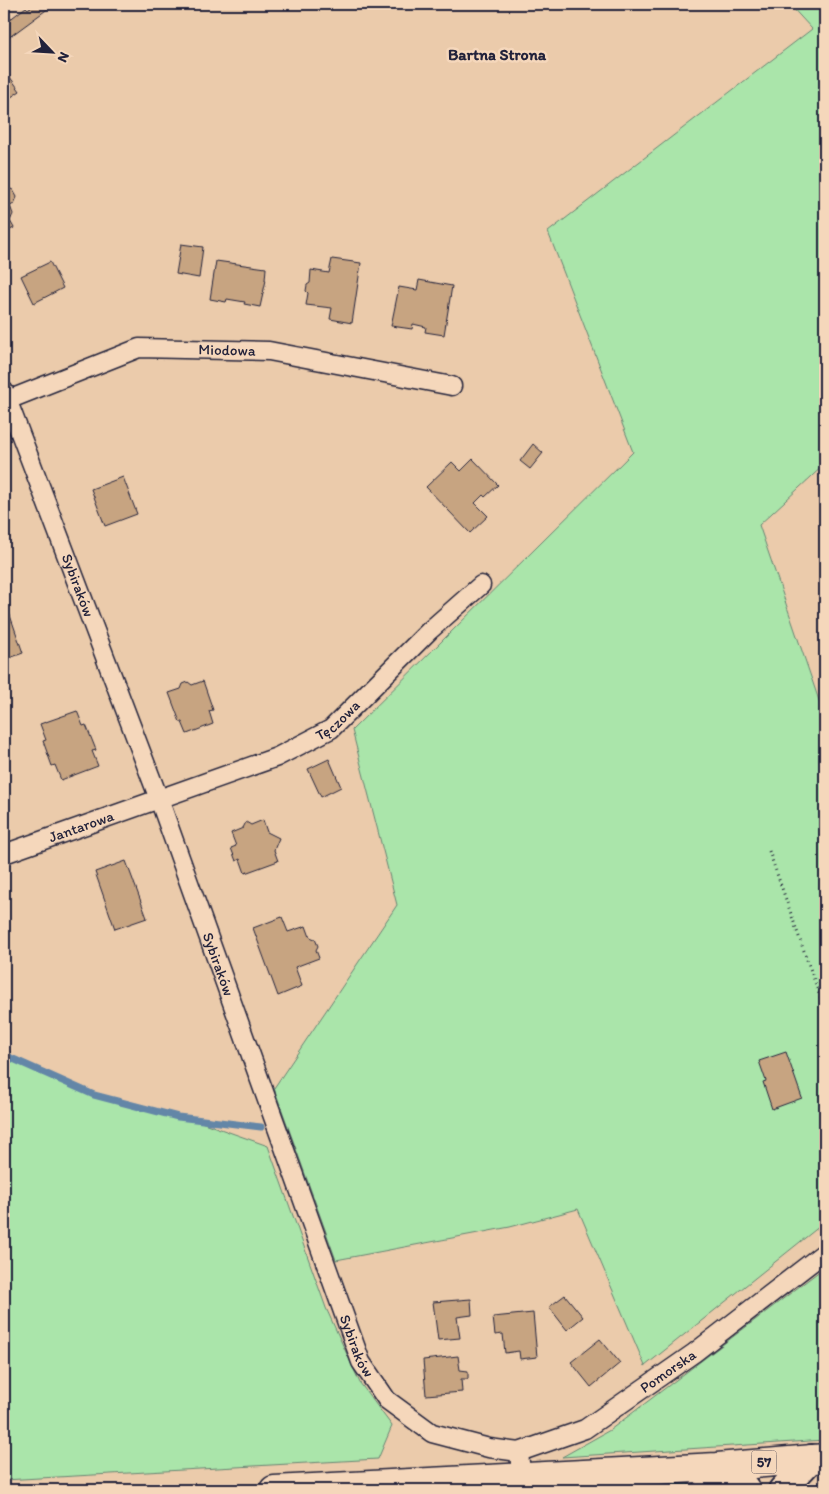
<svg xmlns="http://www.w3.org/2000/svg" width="829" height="1494" viewBox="0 0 829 1494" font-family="Itim,sans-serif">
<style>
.green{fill:#aae5aa;stroke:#668472}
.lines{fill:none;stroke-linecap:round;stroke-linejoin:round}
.stream{stroke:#6486a7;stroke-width:7}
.building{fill:#c7a481;stroke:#22223b}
.minor-casing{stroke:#22223b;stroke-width:21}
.secondary-casing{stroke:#22223b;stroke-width:30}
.primary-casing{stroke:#22223b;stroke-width:31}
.path{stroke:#22223b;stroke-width:3;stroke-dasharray:1 4;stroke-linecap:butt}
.minor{stroke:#f5d7bb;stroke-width:18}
.secondary{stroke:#f5d7bb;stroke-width:26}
.primary{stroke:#f5d7bb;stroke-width:28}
.labels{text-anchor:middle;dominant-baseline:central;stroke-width:5;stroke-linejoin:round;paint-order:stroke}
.shield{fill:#f5d7bb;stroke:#615861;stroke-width:1}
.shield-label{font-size:14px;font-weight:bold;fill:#22223b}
.street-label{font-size:15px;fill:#22223b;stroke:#f5d7bb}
.neighbourhood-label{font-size:16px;font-weight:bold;fill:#22223b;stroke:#f5d7bb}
</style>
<rect width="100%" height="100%" fill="#ebcbab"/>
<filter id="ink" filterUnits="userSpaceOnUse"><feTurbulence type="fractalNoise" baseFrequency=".02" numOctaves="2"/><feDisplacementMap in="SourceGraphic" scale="10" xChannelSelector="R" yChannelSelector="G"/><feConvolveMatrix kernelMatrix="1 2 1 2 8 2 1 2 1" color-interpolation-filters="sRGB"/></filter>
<g filter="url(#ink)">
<path class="green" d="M789 4H825V464L759 525 825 718V1222L645 1366 578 1209 510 1227 336 1260 274 1088 397 905 352 730 633 452 548 232 812 29Z
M4 1038 12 1058 94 1095 198 1121 268 1146 326 1308 360 1383 392 1426 378 1459 4 1480Z
M825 1267V1440L562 1457 610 1430Z
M681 1482 689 1484 691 1490H651L647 1487 648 1483Z"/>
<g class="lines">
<path class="stream" d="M4 1053 11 1058 94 1095 178 1117 261 1127"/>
</g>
<path class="building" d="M35 4 53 5 4 41V24L26 7 28 9Z
M7 73 20 91 4 102V75Z
M6 187 13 190 17 197 14 204 10 206 13 214 10 221 14 228 4 233V188Z
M181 244 203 247 199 278 176 274Z
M332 259 361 263 352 323 330 319 332 308 306 305 308 293 306 291 307 285 310 283 311 270 329 273Z
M216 261 266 268 265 280H266L260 307 244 304 245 302 227 299 226 302 210 299Z
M50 262 63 288 34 303 21 276Z
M419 280 452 286 444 335 425 332 426 327 413 324 412 329 391 326 399 287 417 290Z
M533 444 543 453 530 469 520 461Z
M473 459 498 485 485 497 483 495 475 503 488 516 470 533 426 487 452 462 461 471Z
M123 477 137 514 105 526 91 489Z
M4 598 23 653 4 660Z
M203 681 213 710 209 711 213 724 187 734 182 722H180L169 693 181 689 183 684 188 682 192 685Z
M77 711 83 726 86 725 96 750 92 751 98 766 61 780 55 765 52 766 43 741 46 740 40 724Z
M329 759 341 787 321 797 308 769Z
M263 820 267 832 279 838 274 850 278 861 245 873 240 859 236 861 231 848 236 846 231 833 243 828 246 822 251 825Z
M126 861 147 918 115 929 95 872Z
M282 917 288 932 306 926 310 937 315 939 318 946 316 950 319 958 295 967 302 986 278 996 253 928Z
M786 1052 802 1098 772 1109 763 1082 766 1081 759 1061Z
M565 1295 583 1317 567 1330 549 1307Z
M471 1299 472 1315 457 1317 460 1338 438 1340 433 1302Z
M533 1313 537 1357 520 1359 519 1351 505 1353 503 1334 495 1335 493 1317Z
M600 1339 620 1363 591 1387 571 1362Z
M458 1356 460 1370 468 1371V1379H461L462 1392 426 1395 423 1360Z"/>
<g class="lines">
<defs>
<g id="minor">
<path id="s1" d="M4 391 159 799 361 1362 387 1400 432 1433 489 1448 519 1452"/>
<path id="s2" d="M8 400 139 348 269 351 452 386"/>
<path id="s3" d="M4 854 277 757 331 729 429 631 481 585"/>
<path id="s4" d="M520 1463 519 1452 585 1429 694 1353 825 1252"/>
</g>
<path id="secondary" d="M573 1475 607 1490
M707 1490 717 1467 745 1487 747 1490
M782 1490 812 1458"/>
<path id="primary" d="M274 1490 717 1467 825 1458"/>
</defs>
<use href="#minor" class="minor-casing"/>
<use href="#secondary" class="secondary-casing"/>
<use href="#primary" class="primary-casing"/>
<path class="path" d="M769 851 825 1011"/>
<use href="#minor" class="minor"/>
<use href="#secondary" class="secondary"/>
<use href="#primary" class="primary"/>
</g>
</g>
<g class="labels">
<rect class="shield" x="751.5" y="1450.5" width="25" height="23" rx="4"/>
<g class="shield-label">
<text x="764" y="1462">57</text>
</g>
<g class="street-label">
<text stroke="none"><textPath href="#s2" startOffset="229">Miodowa</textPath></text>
<text stroke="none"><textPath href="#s1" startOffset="208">Sybiraków</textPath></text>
<text stroke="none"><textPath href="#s3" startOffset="361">Tęczowa</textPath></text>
<text stroke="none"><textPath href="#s3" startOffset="82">Jantarowa</textPath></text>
<text stroke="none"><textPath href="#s1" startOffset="612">Sybiraków</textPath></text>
<text stroke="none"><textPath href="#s1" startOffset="1018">Sybiraków</textPath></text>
<text stroke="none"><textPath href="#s4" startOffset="182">Pomorska</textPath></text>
</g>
<g class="neighbourhood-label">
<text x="497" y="54">Bartna Strona</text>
</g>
</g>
<rect width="829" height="1494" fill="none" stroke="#f5d7bb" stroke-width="20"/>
<rect x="10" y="10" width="809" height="1474" fill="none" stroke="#22223b" stroke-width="2" filter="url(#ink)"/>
<g transform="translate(52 52) rotate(115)" stroke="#f5d7bb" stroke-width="4" paint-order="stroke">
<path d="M0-4L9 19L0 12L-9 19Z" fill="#22223b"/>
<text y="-8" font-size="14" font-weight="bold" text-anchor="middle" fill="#22223b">N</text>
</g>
</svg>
